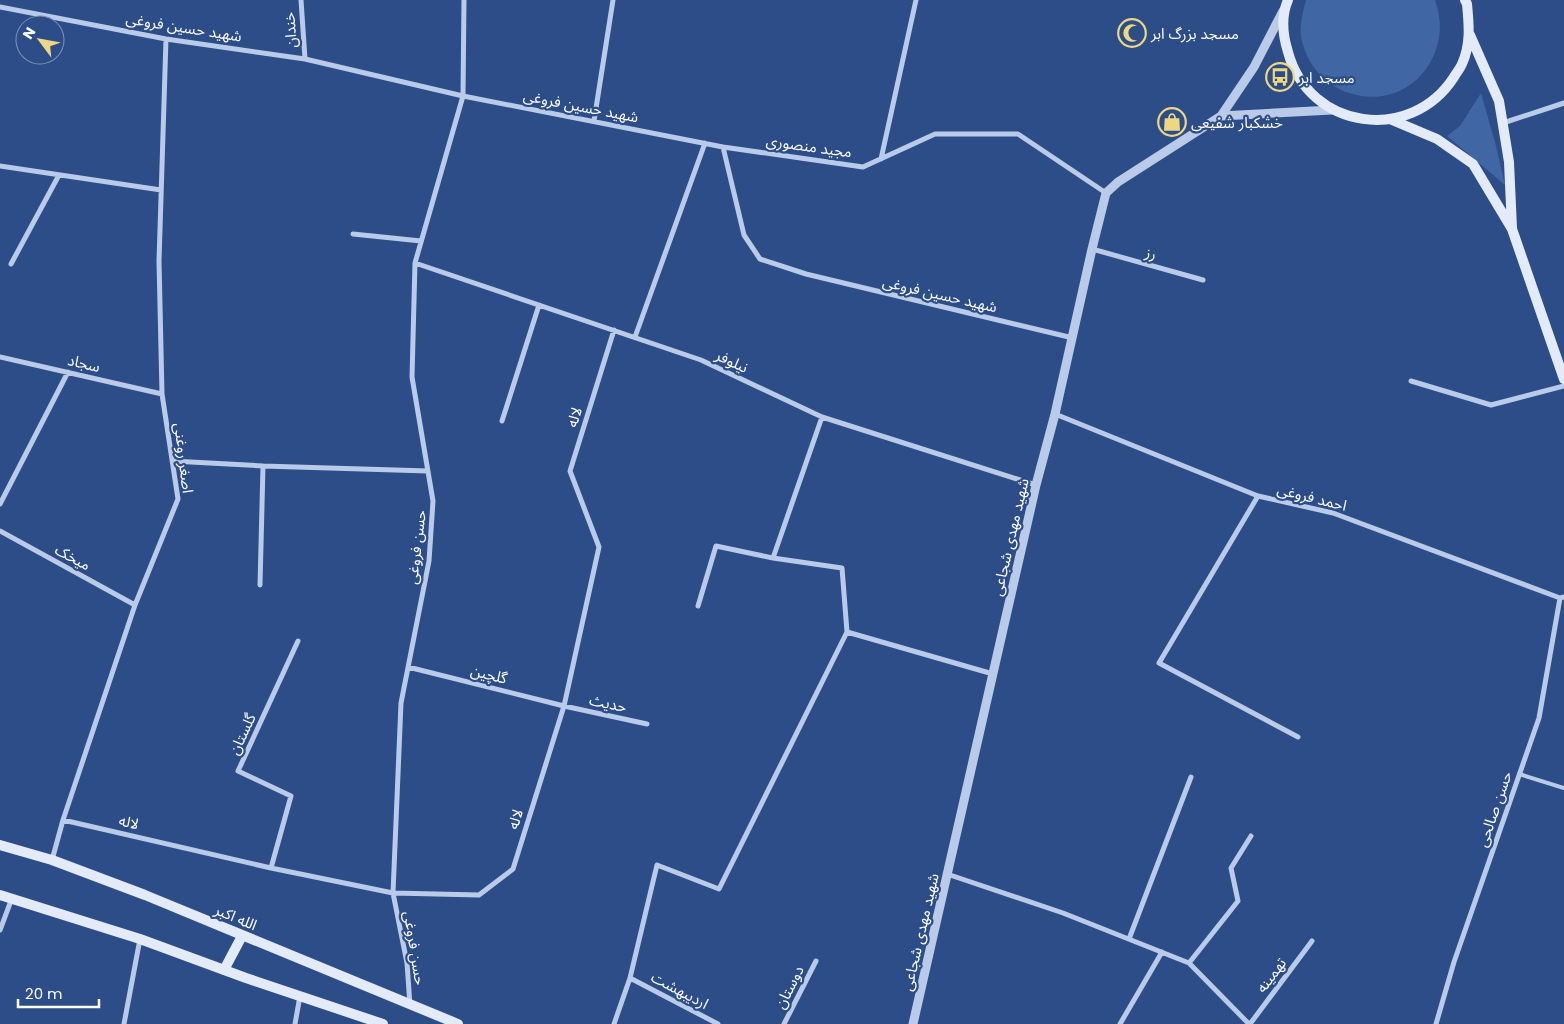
<svg xmlns="http://www.w3.org/2000/svg" width="1564" height="1024" viewBox="0 0 1564 1024" font-family="Poppins,'Noto Sans Arabic',sans-serif">
<style>
.green{fill:#4166a4}
.lines{fill:none;stroke-linecap:round;stroke-linejoin:round}
.service{stroke:#b9cbe8;stroke-width:4}
.minor{stroke:#b9cbe8;stroke-width:5}
.tertiary{stroke:#b9cbe8;stroke-width:9}
.secondary{stroke:#e3eaf8;stroke-width:10}
.labels{text-anchor:middle;dominant-baseline:central;stroke-width:4.5;stroke-linejoin:round;paint-order:stroke}
.street-label{font-size:15px;fill:#fff;stroke:#2c4d88}
.poi-label{font-size:15px;fill:#fff;stroke:#2c4d88;text-anchor:start}
</style>
<rect width="100%" height="100%" fill="#2c4d88"/>
<path class="green" d="M1306 0H1435C1442 20 1442 40 1432 59 1403 117 1321 105 1303 45 1298 30 1302 15 1306 0Z
M1481 93 1496 146 1505 185 1447 136 1460 126Z"/>
<g class="lines">
<path class="service" d="M1519 774 1564 788"/>
<path class="minor" d="M301 0 305 59
M0 7 166 39 305 59 463 96 723 147 744 235 760 259 806 274 1073 338
M594 121 613 0
M1503 123 1564 103
M723 147 863 167 935 134H1018L1106 193
M881 159 916 0
M0 166 161 190
M353 234 421 241
M1092 249 1203 280
M415 263 701 360 822 417 1036 485
M11 264 59 175
M635 337 705 143
M0 357 162 394
M1411 381 1491 405 1564 386
M1055 414 1258 496 1333 513 1560 598 1564 597
M502 421 539 305
M172 461 263 466
M1258 496 1159 663 1298 737
M0 504 68 372
M0 531 135 605
M773 558 822 417
M260 585 263 466 428 471
M698 606 716 546 773 558 842 568 847 632
M408 667 564 706 647 724
M63 820 271 868 393 893 479 895 513 869 564 706 599 547 570 471 614 330
M52 860 63 820 135 605 178 499 162 394 159 261 166 39
M271 868 291 796 238 771 298 641
M947 874 1063 913 1189 963 1249 1024
M0 930 12 898
M1129 939 1191 777
M1189 963 1238 901 1231 868 1251 836
M630 978 718 1024
M410 1005 407 963 393 893 401 703 429 561 433 501 412 377 415 263 463 96 464 0
M124 1024 140 939
M295 1024 300 996
M614 1024 630 978 657 865 719 889 847 632 993 674
M784 1024 816 961
M1120 1024 1162 952
M1250 1024 1312 941
M1436 1024 1454 962 1539 718 1560 598"/>
<path class="tertiary" d="M1221 116 1332 110
M913 1024 1036 485 1055 414 1092 249 1106 193 1118 182 1221 116 1254 67 1283 11"/>
<path class="secondary" d="M1288 0C1281 16 1283 36 1288 52 1309 130 1411 144 1454 77 1456 73 1460 69 1462 64 1471 44 1469 25 1467 4L1465 0
M1470 35 1499 101 1509 162 1512 228
M1392 120 1437 139 1473 164 1512 229 1564 379
M0 845 52 860 145 895 458 1024
M0 895 140 939 246 978 383 1024
M224 970 242 936"/>
</g>
<defs>
<symbol id="mosque-ring" viewBox="-11 -11 22 22"><circle r="9.5" fill="#2c4d88" stroke="#edd782" stroke-width="1.5"/><path d="M3.5-4.9A6 6 0 1 0 3.5 4.9A5 5 0 1 1 3.5-4.9Z" fill="#edd782"/></symbol>
<symbol id="bus-ring" viewBox="-11 -11 22 22"><circle r="9.5" fill="#2c4d88" stroke="#edd782" stroke-width="1.5"/><path d="M-5-6H5V4H4V6H2V4H-2V6H-4V4H-5ZM-3.5-4V0h7V-4ZM-3.5 1.2v1.5H-2V1.2ZM2 1.2v1.5H3.5V1.2Z" fill="#edd782"/></symbol>
<symbol id="shop-ring" viewBox="-11 -11 22 22"><circle r="9.5" fill="#2c4d88" stroke="#edd782" stroke-width="1.5"/><path d="M-5-2.5h2.3a2.7 3.5 0 0 1 5.4 0H5L5.5 6h-11ZM-1.5-2.5h3a1.5 2.3 0 0 0-3 0Z" fill="#edd782"/></symbol>
</defs>
<g fill-rule="evenodd">
<use href="#mosque-ring" x="1116" y="17" width="32" height="32"/>
<use href="#bus-ring" x="1264" y="61" width="32" height="32"/>
<use href="#shop-ring" x="1156" y="106" width="32" height="32"/>
</g>
<g class="labels">
<g class="street-label">
<text transform="translate(184 27) rotate(9)">شهید حسین فروغی</text>
<text transform="translate(290 30) rotate(-94)">خندان</text>
<text transform="translate(581 106) rotate(11)">شهید حسین فروغی</text>
<text transform="translate(809 146) rotate(8)">مجید منصوری</text>
<text transform="translate(1151 253) rotate(15)">رز</text>
<text transform="translate(940 294) rotate(13)">شهید حسین فروغی</text>
<text transform="translate(732 361) rotate(25)">نیلوفر</text>
<text transform="translate(84 363) rotate(13)">سجاد</text>
<text transform="translate(574 417) rotate(-73)">لاله</text>
<text transform="translate(184 458) rotate(83)">اصغر روغنی</text>
<text transform="translate(1312 497) rotate(14)">احمد فروغی</text>
<text transform="translate(1010 537) rotate(-77)">شهید مهدی شجاعی</text>
<text transform="translate(416 547) rotate(-83)">حسن فروغی</text>
<text transform="translate(73 557) rotate(29)">میخک</text>
<text transform="translate(489 674) rotate(14)">گلچین</text>
<text transform="translate(608 703) rotate(12)">حدیث</text>
<text transform="translate(242 734) rotate(-65)">گلستان</text>
<text transform="translate(1494 809) rotate(-71)">حسن صالحی</text>
<text transform="translate(515 819) rotate(-72)">لاله</text>
<text transform="translate(129 822) rotate(13)">لاله</text>
<text transform="translate(236 917) rotate(23)">الله اکبر</text>
<text transform="translate(920 932) rotate(-77)">شهید مهدی شجاعی</text>
<text transform="translate(415 948) rotate(81)">حسن فروغی</text>
<text transform="translate(1271 975) rotate(-53)">تهمینه</text>
<text transform="translate(789 987) rotate(-63)">دوستان</text>
<text transform="translate(680 990) rotate(28)">اردیبهشت</text>
</g>
<g class="poi-label">
<text x="1151" y="33">مسجد بزرگ ابر</text>
<text x="1299" y="77">مسجد ابر</text>
<text x="1191" y="122">خشکبار شفیعی</text>
</g>
</g>
<g transform="translate(40 40) rotate(302)"><circle r="24" fill="#2c4d88" stroke="#8094b8"/>
<path d="M0-4L9 19L0 12L-9 19Z" fill="#edd782"/>
<text y="-8" font-size="14" font-weight="bold" text-anchor="middle" fill="#ffffff">N</text>
</g>
<path d="M18 999v8h81v-8" fill="none" stroke="#ffffff" stroke-width="2.5"/>
<text x="25" y="999" font-size="15" fill="#ffffff" stroke="#2c4d88" stroke-width="4" paint-order="stroke">20 m</text>
</svg>
